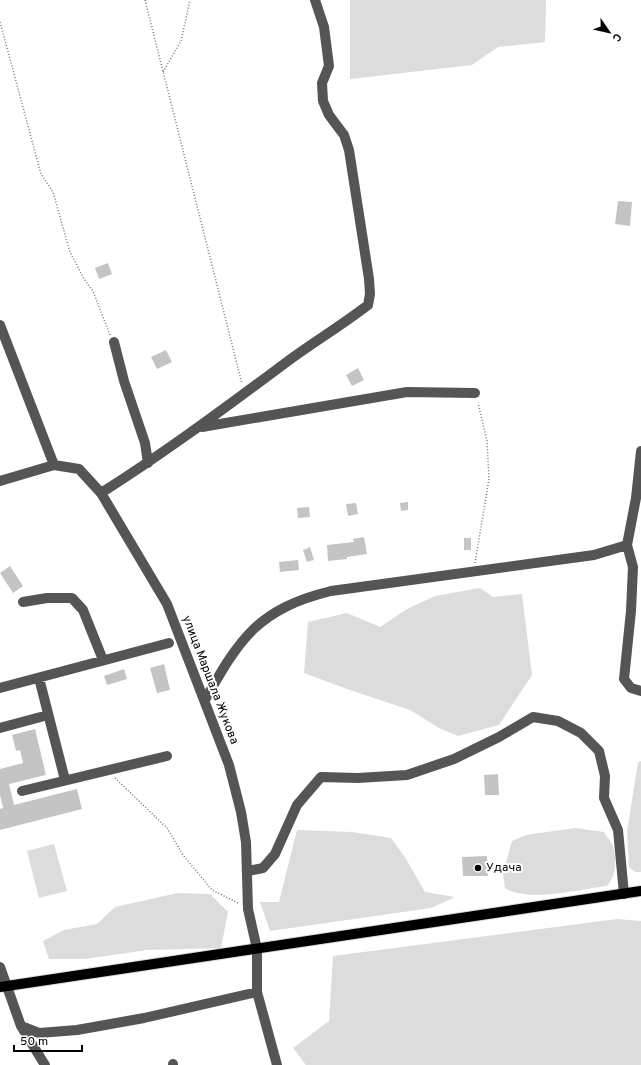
<svg xmlns="http://www.w3.org/2000/svg" width="641" height="1065" viewBox="0 0 641 1065" font-family="Overpass,sans-serif">
<style>
.green{fill:#dcdcdc}
.building{fill:#c4c4c4}
.lines{fill:none;stroke-linecap:round;stroke-linejoin:round}
.major-casing{stroke:#dbdbdb;stroke-width:12}
.path{stroke:#777;stroke-width:1.5;stroke-dasharray:1 2;stroke-linecap:butt}
.minor{stroke:#555;stroke-width:10}
.major{stroke:#000;stroke-width:10}
.poi-dot{fill:#000;stroke:#fff;stroke-width:1.5}
.labels{text-anchor:middle;dominant-baseline:central;stroke-width:4;stroke-linejoin:round;paint-order:stroke}
.street-label{font-size:12px;fill:#000;stroke:#fff}
.poi-label{font-size:12px;fill:#000;stroke:#fff;text-anchor:start}
</style>
<rect width="100%" height="100%" fill="#fff"/>
<path class="green" d="M350 0H546L545 42 498 47 472 65 350 79Z
M480 588 493 597 522 594 532 675 499 725 458 736 439 728 410 710 347 689 304 673 308 622 347 613 380 627 407 609 435 596Z
M641 761V872H635L629 867 627 832 638 762Z
M575 828 604 832C606 836 611 841 613 846 617 858 616 876 607 886 581 889 526 903 505 888L503 874 512 841 526 835Z
M297 830 352 832 391 838 406 859 425 892 455 897 431 908 270 931 260 902H279Z
M54 844 67 891 39 898 27 851Z
M178 893 210 894 228 912 221 948 147 950 85 959H49L43 941 64 930 97 924 115 907Z
M617 919 641 921V1065H306L293 1048 329 1021 333 956Z"/>
<path class="building" d="M618 201 632 202 630 226 615 224Z
M108 263 112 274 99 279 95 268Z
M166 350 172 362 157 369 151 357Z
M358 368 364 380 352 386 346 375Z
M408 502V510L401 511 400 503Z
M356 503 358 514 348 516 346 504Z
M309 507 310 517 298 518 297 508Z
M364 537 367 554 347 557V559L328 561 327 545 354 542 353 539Z
M464 538H471V550H464Z
M310 547 314 560 307 562 303 550Z
M298 560 299 570 280 572 279 562Z
M10 566 23 586 13 593 0 573Z
M164 664 170 690 157 693 150 668Z
M124 669 127 679 107 685 104 676Z
M35 729 46 775 9 784 14 805 77 789 82 809 0 830V809L3 808 0 795V769L23 763 20 750 16 751 12 735Z
M498 774 499 795H485L484 775Z
M487 856 488 876H463L462 857Z"/>
<g class="lines">
<defs>
<path id="major" d="M0 987 641 891"/>
</defs>
<use href="#major" class="major-casing"/>
<path class="path" d="M145 0 242 384
M0 22 41 174 53 192 70 252 84 279 93 291 110 335
M163 72 181 41 190 0
M475 563 489 479 487 441 478 403
M115 778 167 828 183 855 212 890 238 903"/>
<path class="minor" d="M0 325 54 465
M114 342 124 381 145 443 148 463
M202 427 407 392 475 393
M641 451 636 498 627 545 633 567 631 611 624 679 631 688 641 691
M0 481 54 465 79 469 101 493 167 604 229 765 241 812 246 842 248 909 257 949V992L277 1065
M101 493C166 452 226 407 288 361 314 342 342 325 368 305L370 294 369 279 349 150 344 135 329 115 323 101 322 83 329 66 324 27 315 0
M23 602 47 598H72L83 610 103 660
M39 678 65 780
M0 688 169 643
M205 700C240 638 258 609 331 591L594 555 627 545
M0 728 48 715
M22 791 167 756
M248 871 263 868 275 854 297 805 321 777 358 778 407 775 454 759 499 737 533 717 558 721 581 733 599 751 605 776 604 798 618 830 624 894
M0 967 21 1026 45 1065
M21 1026 39 1033 77 1030 144 1018 257 992
M173 1065V1064"/>
<use href="#major" class="major"/>
</g>
<circle class="poi-dot" cx="478" cy="868" r="4"/>
<g class="labels">
<g class="street-label">
<text transform="translate(210 680) rotate(69)">улица Маршала Жукова</text>
</g>
<g class="poi-label">
<text x="486" y="868">Удача</text>
</g>
</g>
<g transform="translate(609 32) rotate(124)" stroke="#ffffff" stroke-width="3" paint-order="stroke">
<path d="M0-3L7 15L0 10L-7 15Z" fill="#000000"/>
<text y="-6" font-size="11" font-weight="bold" text-anchor="middle" fill="#000000">С</text>
</g>
<path d="M14 1045v6h68v-6" fill="none" stroke="#000000" stroke-width="2"/>
<text x="20" y="1045" font-size="12" fill="#000000" stroke="#ffffff" stroke-width="3" paint-order="stroke">50 m</text>
</svg>
